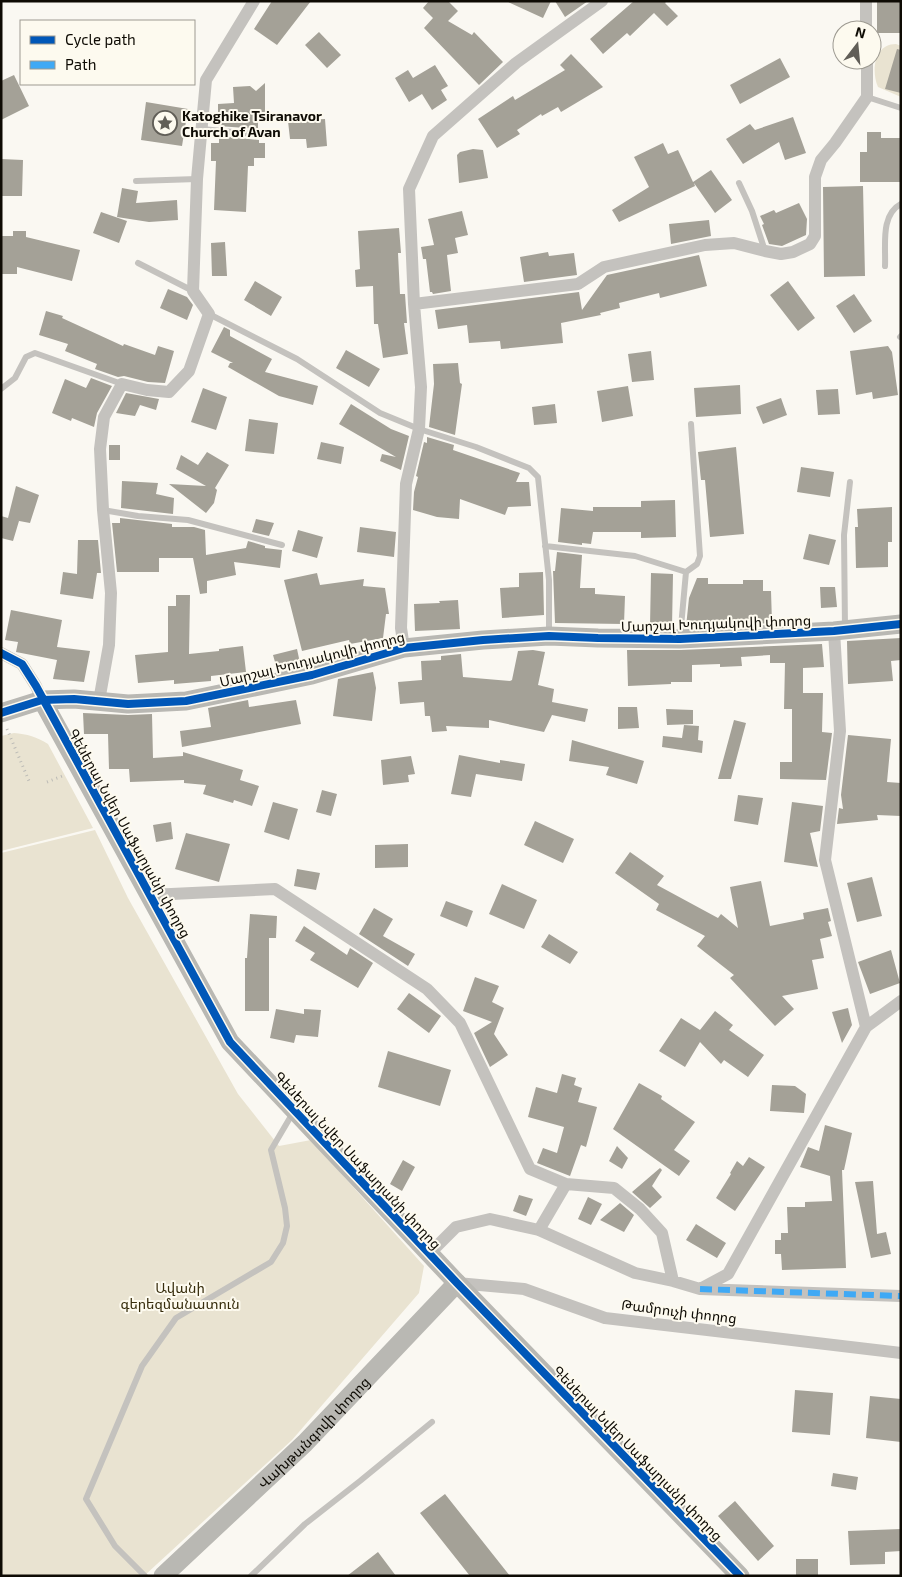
<svg xmlns="http://www.w3.org/2000/svg" width="902" height="1577" viewBox="0 0 902 1577" font-family="'Exo 2','Noto Sans Armenian',sans-serif">
<style>
.green{fill:#e9e3d1}
.building{fill:#a4a197}
.lines{fill:none;stroke-linecap:round;stroke-linejoin:round}
.path{stroke:#bcbbb6;stroke-width:3;stroke-dasharray:1 4;stroke-linecap:butt}
.lane{stroke:#c4c2be;stroke-width:6}
.street{stroke:#c4c2be;stroke-width:12}
.secondary{stroke:#b9b8b3;stroke-width:19}
.quiet{stroke:#3fa9f5;stroke-width:6;stroke-dasharray:12 6;stroke-linecap:butt}
.cycleway-casing{stroke:#fdfaef;stroke-width:11}
.cycleway{stroke:#0057b8;stroke-width:8}
.labels{text-anchor:middle;dominant-baseline:central;stroke-width:4;stroke-linejoin:round;paint-order:stroke}
.poi-label{font-size:14px;font-weight:bold;fill:#0e0b04;stroke:#fdfaef;text-anchor:start}
.street-label{font-size:14px;fill:#0e0b04;stroke:#fdfaef}
.park-label{font-size:14px;fill:#372d0d;stroke:#fdfaef}
</style>
<rect width="100%" height="100%" fill="#faf8f2"/>
<path class="green" d="M896 44 901 46V97L878 87C871 71 874 44 896 44Z
M14 733C27 734 37 737 48 744L93 828 1 851V736Z
M95 830 128 898 238 1094 279 1146 311 1140 424 1266 419 1293 292 1440 144 1576H1V853Z"/>
<path class="building" d="M272 1H311L277 45 254 29Z
M429 1H448L458 11 448 21 472 35 474 32 503 62 479 85 424 28 433 18 423 8Z
M506 1H551L543 18Z
M555 1H588L565 17Z
M634 1H667L665 3 678 16 667 26 654 13 630 36 627 33 603 54 590 39Z
M877 1H901V33H877Z
M319 32 341 55 327 68 305 45Z
M897 49 901 50V93L885 89Z
M571 54 603 87 561 112 558 107 542 116 541 114 517 130 520 134 497 148 478 119 513 96 515 100 565 70 560 65Z
M780 58 790 77 740 104 730 85Z
M435 65 448 86 441 90 447 100 432 110 422 94 409 102 395 78 408 70 413 78Z
M14 75 29 106 1 120V81Z
M265 83V113H258V129L218 126V104L234 103 233 87 250 86 256 91Z
M146 102 188 109 182 146 141 140Z
M793 117 806 153 785 160 779 142 743 164 726 139 750 124 755 130Z
M325 119 327 146 307 148 306 139H290L288 121Z
M867 132H881V138H901V182H860V152H867Z
M219 136 259 140V143H265V158H254V166H248L246 212 214 210 216 161H211V143H219Z
M663 143 668 154 678 150 693 182 711 170 732 200 715 213 694 183 695 186 619 222 612 210 649 187 634 157Z
M473 149 483 150 488 178 459 183 457 155 460 152Z
M1 159 23 160 22 196H1Z
M863 186 865 276 824 277 823 187Z
M122 188 138 191 136 203 177 200 178 220 149 222 117 217Z
M799 203 807 219 806 235 782 246 769 244 762 225 764 224 760 216 774 210 776 213Z
M462 211 468 235 455 238 458 253 447 255 451 291 433 294 432 292H430L426 259H423L421 247 434 245 428 219Z
M101 212 127 221 119 243 93 233Z
M709 220 711 236 671 244 669 224Z
M399 228 401 253H398L400 294H405L407 323H404L408 354 383 358 378 324H374L373 286 356 287 355 270 360 269 358 231Z
M13 231H26V237L80 250 72 281 17 267V274H1V236H13Z
M225 242 227 276H212L211 243Z
M548 252 549 256 574 253 577 275 524 282 520 257Z
M699 255 707 286 660 298 659 293 619 303 620 308 600 313 601 315 561 323 563 343 501 349 500 341 469 343 467 325 438 329 435 310 579 292 582 310 607 275Z
M255 281 282 297 271 316 244 300Z
M788 281 815 318 798 331 770 295Z
M168 289 187 297 193 305 187 320 160 308Z
M854 294 872 321 854 333 836 306Z
M46 311 63 316 62 318 123 346 124 344 155 355 158 346 174 351 165 383 148 382 124 376 118 377 95 369 97 364 65 351 68 344 39 335Z
M224 327 230 330V336L272 359 265 372 318 386 313 405 279 396 228 367 230 363H233L211 352Z
M888 346 892 352 898 395 873 399 872 392 856 395 850 351Z
M346 350 380 369 369 387 336 368Z
M651 351 654 380 632 382 628 354Z
M458 363 460 383 462 384 455 435 429 427 434 384 433 364Z
M91 378 112 386 97 413 94 427 72 418 71 421 52 413 65 379 86 388Z
M740 385 741 414 696 417 694 388Z
M628 386 633 416 602 422 597 391Z
M203 388 227 397 216 430 191 422Z
M838 389 840 414 818 415 816 390Z
M126 393 159 399 156 410 140 405 135 416 116 413Z
M781 398 787 415 763 424 756 407Z
M351 404 391 429 409 436 401 470 380 461 382 454 396 457 339 424Z
M555 404 557 423 534 425 532 407Z
M249 419 278 423 274 454 245 451Z
M427 437 454 445 453 450 520 473 516 482H529L531 506 508 507 505 515 460 499 459 519 437 517 413 510 414 492 418 477 416 476 424 442 427 443Z
M321 442 344 447 341 464 317 459Z
M109 445H120V460H109Z
M736 447 744 534 710 537 705 480H701L698 452Z
M207 452 229 465 215 488 217 490 214 503 206 513 169 484 206 486 176 469 181 455 198 465Z
M801 467 834 472 830 497 797 492Z
M122 481 158 483 156 494 174 498 173 514 121 508Z
M16 486 39 495 30 523 14 520 19 521 13 541 1 538V516L8 518Z
M675 500 676 537 641 538V532H593L591 544 582 543V545L558 542 561 508 593 511V507H641V501Z
M892 507V542H888V567L856 568 855 527H858L857 509Z
M120 518 172 524V527H194L205 530 206 555 246 548 248 541 265 546V548L282 550 280 568 234 562 236 575 207 581V593L200 594 193 558H159V572H117L112 523H120Z
M256 519 274 523 269 536 252 532Z
M360 527 396 532 394 557 357 552Z
M298 530 323 537 317 558 292 551Z
M809 534 836 540 829 565 803 559Z
M78 540H98L101 573H97L93 599 60 594 63 572 77 574Z
M557 552 582 555 580 588H595V594L625 596 624 624 555 623 553 571H555Z
M543 572 544 615 502 618 500 588 519 587V573Z
M317 573 320 585 364 579 363 586 385 588 389 614H386L383 638 350 644 349 640 302 651 284 580Z
M651 573 673 574 672 627 650 626Z
M697 578H708V584H743V580H763V591H771L772 623 686 627 689 598Z
M820 587H835L837 607 821 608Z
M176 595H190L189 654 219 651V649L243 646 246 672 211 676V681L174 684V680L138 683 135 655 168 652V606H176Z
M458 600 460 629 415 631 414 604 440 603 439 601Z
M11 610 62 620 57 647 90 651 84 682 53 679 57 660 16 652 18 642 5 640Z
M901 638V660L891 661 893 681 848 684 847 641Z
M822 644 824 667 803 668V693H823L822 732 832 733 826 780 780 779V762H792V709H784L785 663H770V655L741 657 742 666 720 667V664L692 665V682H671V684L628 686 627 650H681Z
M297 649 300 663 277 669 273 655Z
M533 650 545 652 538 685 554 689 552 702 588 709 585 722 552 715 544 732 489 720V728L446 726 447 731 432 732 430 716H425L424 702 400 704 398 682 422 680 421 661 441 660V656L461 654 463 677 510 681 512 680 518 651Z
M373 672 376 688 372 721 333 716 338 679Z
M248 700 249 707 296 700 301 724 182 747 180 731 211 727 208 708Z
M618 707H637L639 728 618 729Z
M666 709 693 710V724L667 725Z
M83 713 128 715 152 714 153 758 183 756V752L243 770 240 780 259 786 252 806 234 800 233 803 203 794 206 785 184 783V780L130 782 129 769H109L108 734H84Z
M734 720 746 723 731 779H718Z
M684 725 699 726 698 740 703 741 702 753 662 747 663 736 682 738Z
M848 735 891 739 887 782 901 783V816L877 815 878 820 837 824 839 808 843 809 841 795Z
M572 740 644 761 637 784 606 775 609 767 569 761Z
M459 755 500 763V760L525 764 522 781 476 774 471 797 451 794Z
M411 756 415 774 408 775 409 782 383 785 381 760Z
M322 790 337 794 331 816 316 812Z
M738 795 763 798 758 825 734 821Z
M273 802 298 809 289 840 264 832Z
M792 802 823 806 820 831 810 833 818 867 784 862Z
M535 821 574 839 563 863 524 845Z
M171 822 173 839 156 842 153 825Z
M186 833 230 844 219 882 175 869Z
M408 844V867L375 868V845Z
M630 852 664 876 657 885 718 918 721 914 738 928 730 887 761 881 770 926 804 919 803 913 828 908 831 921 828 922 832 936 820 939 824 958 812 960 818 989 782 996 794 1009 775 1026 730 978 734 975 697 946 705 936 656 910 659 904 615 873Z
M297 869 320 873 316 890 294 886Z
M872 877 882 916 857 922 847 883Z
M502 884 537 900 524 929 489 914Z
M446 901 473 911 467 927 440 916Z
M374 908 393 919 383 936 415 954 408 966 359 934Z
M250 914 277 916 276 938H269V1011H245V958H247Z
M304 926 347 955 350 948 373 963 358 988 310 960 315 953 295 941Z
M549 934 578 952 570 964 541 947Z
M891 950 900 983 870 994 858 962Z
M475 977 499 986 492 1002 504 1008 494 1034 508 1055 490 1067 474 1033 492 1022 463 1011Z
M409 993 441 1016 429 1033 397 1009Z
M848 1008 852 1025 842 1043 832 1012Z
M276 1009 304 1014V1009L321 1010 318 1037 296 1035 294 1043 270 1038Z
M715 1011 733 1025 729 1030 764 1055 748 1077 724 1060 721 1064 700 1042 685 1067 659 1051 681 1018 700 1030Z
M388 1051 451 1070 440 1106 378 1087Z
M562 1074 576 1078 574 1085 582 1088 578 1102 597 1107 586 1147 581 1145 570 1176 537 1163 543 1148 557 1153 564 1127 528 1117 536 1087 557 1093Z
M639 1083 662 1096 661 1099 695 1122 674 1150 690 1161 679 1176 613 1129Z
M772 1085 795 1086 806 1094 804 1113 770 1111Z
M825 1125 852 1133 844 1170H842L846 1268 782 1270 781 1254H775V1240H781V1233H788L787 1207H805V1202L832 1201 830 1176 800 1167 808 1147 819 1151Z
M617 1146 628 1158 622 1169 609 1161Z
M749 1157 765 1167 735 1211 716 1198 731 1174 730 1173 737 1161 743 1166Z
M403 1160 415 1167 402 1191 390 1184Z
M660 1168 662 1170 652 1186 662 1197 650 1208 632 1192Z
M873 1181 877 1234 886 1232 891 1254 871 1258 855 1182Z
M519 1195 533 1199 526 1216 513 1211Z
M588 1197 602 1204 591 1225 578 1219Z
M620 1203 634 1215 624 1232 600 1220Z
M696 1224 726 1243 717 1258 686 1240Z
M795 1390 833 1393 830 1435 792 1432Z
M870 1396 901 1399V1442L866 1438Z
M833 1473 858 1477 856 1490 831 1486Z
M445 1494 510 1576H470L420 1513Z
M735 1501 774 1546 758 1561 718 1516Z
M901 1529V1551L885 1552V1564L850 1565 848 1531Z
M378 1552 396 1576H347Z
M796 1559H818V1576H796Z"/>
<g class="lines">
<path class="path" d="M7 729 29 781
M47 782 65 775"/>
<path class="lane" d="M867 97 901 108
M202 129 264 135
M136 181 197 179
M739 183 752 211 765 251
M138 263 193 291
M885 266C886 246 880 215 901 204
M209 314 297 359 380 413 419 429 476 447 529 468 538 477 549 580V634
M900 337 901 336
M1 389 15 378 26 357 35 353 122 384
M103 510 138 516 188 520 282 545
M545 546 635 556 686 572
M845 628 844 535 850 482
M680 638 686 572 697 564 700 556 691 424
M145 1576 115 1546 86 1499 142 1366 176 1318 271 1262 283 1243 287 1226 285 1208 271 1150 294 1111
M251 1576 305 1524 360 1481 432 1422"/>
<path class="street" d="M866 1V30
M414 304 578 284 604 267 705 245 734 243 765 251 781 254 793 252 810 244 815 236V177L821 160 835 143 867 97V60
M834 631 840 731 825 860 866 1027
M404 648 401 628 406 484 419 429 421 387 414 304 409 189 433 136 516 63 602 1
M1 653 22 664 36 686 42 700
M99 701 109 645 111 593 103 510 100 449 104 417 122 384 147 390 169 392 189 371 209 314 193 291 197 179 206 80 254 1
M150 895 275 889 427 989 460 1023 530 1169 566 1184 614 1188 640 1209 662 1233 673 1281
M539 1230 566 1184
M429 1254 456 1227 490 1219 539 1230 635 1273 673 1281 700 1289 901 1296
M457 1283 524 1289 605 1318 901 1353
M700 1289 728 1274 866 1027 901 1001"/>
<g class="secondary">
<path d="M42 700 230 1042 457 1283 740 1576"/>
<path d="M1 713 42 700 74 699 128 704 186 701 312 675 404 648 483 640 549 636 598 638 680 639 834 631 901 624"/>
<path id="s1" d="M163 1576 305 1443 457 1283"/>
</g>
<path class="quiet" d="M700 1289 901 1296"/>
<defs>
<path id="cycleway" d="M1 653 22 664 36 686 230 1042 457 1283 740 1576
M1 713 42 700 74 699 128 704 186 701 312 675 404 648 483 640 549 636 598 638 680 639 834 631 901 624"/>
</defs>
<use href="#cycleway" class="cycleway-casing"/>
<use href="#cycleway" class="cycleway"/>
</g>
<defs>
<symbol id="sight-ring" viewBox="-11 -11 22 22"><circle r="9.5" fill="#fdfaef" stroke="#615e57" stroke-width="1.5"/><path d="M0-6L1.8-2.2L6-1.7L2.9 1.2L3.7 5.4L0 3.3L-3.7 5.4L-2.9 1.2L-6-1.7L-1.8-2.2Z" fill="#615e57"/></symbol>
</defs>
<g fill-rule="evenodd">
<use href="#sight-ring" x="151" y="109" width="28" height="28"/>
</g>
<g class="labels">
<g class="poi-label">
<text x="182" y="115">Katoghike Tsiranavor<tspan x="182" dy="16">Church of Avan</tspan></text>
</g>
<g class="street-label">
<text transform="translate(716 623) rotate(-2)">Մարշալ Խուդյակովի փողոց</text>
<text transform="translate(312 659) rotate(-14)">Մարշալ Խուդյակովի փողոց</text>
<text transform="translate(130 833) rotate(61)">Գեներալ Նվեր Սաֆարյանի փողոց</text>
<text transform="translate(358 1160) rotate(47)">Գեներալ Նվեր Սաֆարյանի փողոց</text>
<text transform="translate(679 1311) rotate(7)">Թամրուչի փողոց</text>
<text stroke="none"><textPath href="#s1" startOffset="208">Վախթանգովի փողոց</textPath></text>
<text transform="translate(638 1453) rotate(46)">Գեներալ Նվեր Սաֆարյանի փողոց</text>
</g>
<g class="park-label">
<text x="180" y="1287">Ավանի<tspan x="180" dy="16">գերեզմանատուն</tspan></text>
</g>
</g>
<rect width="902" height="1577" fill="none" stroke="#0e0b04" stroke-width="5"/>
<rect x="20" y="20" width="175" height="65" fill="#fdfaef" stroke="#9d9a91"/>
<rect x="30" y="36" width="25" height="8" fill="#0057b8" stroke="#9d9a91"/>
<text x="65" y="45" font-size="15" fill="#0e0b04">Cycle path</text>
<rect x="30" y="61" width="25" height="8" fill="#3fa9f5" stroke="#9d9a91"/>
<text x="65" y="70" font-size="15" fill="#0e0b04">Path</text>
<g transform="translate(857 45) rotate(16)"><circle r="24" fill="#fdfaef" stroke="#9d9a91"/>
<path d="M0-4L9 19L0 12L-9 19Z" fill="#615e57"/>
<text y="-8" font-size="14" font-weight="bold" text-anchor="middle" fill="#0e0b04">N</text>
</g>
</svg>
